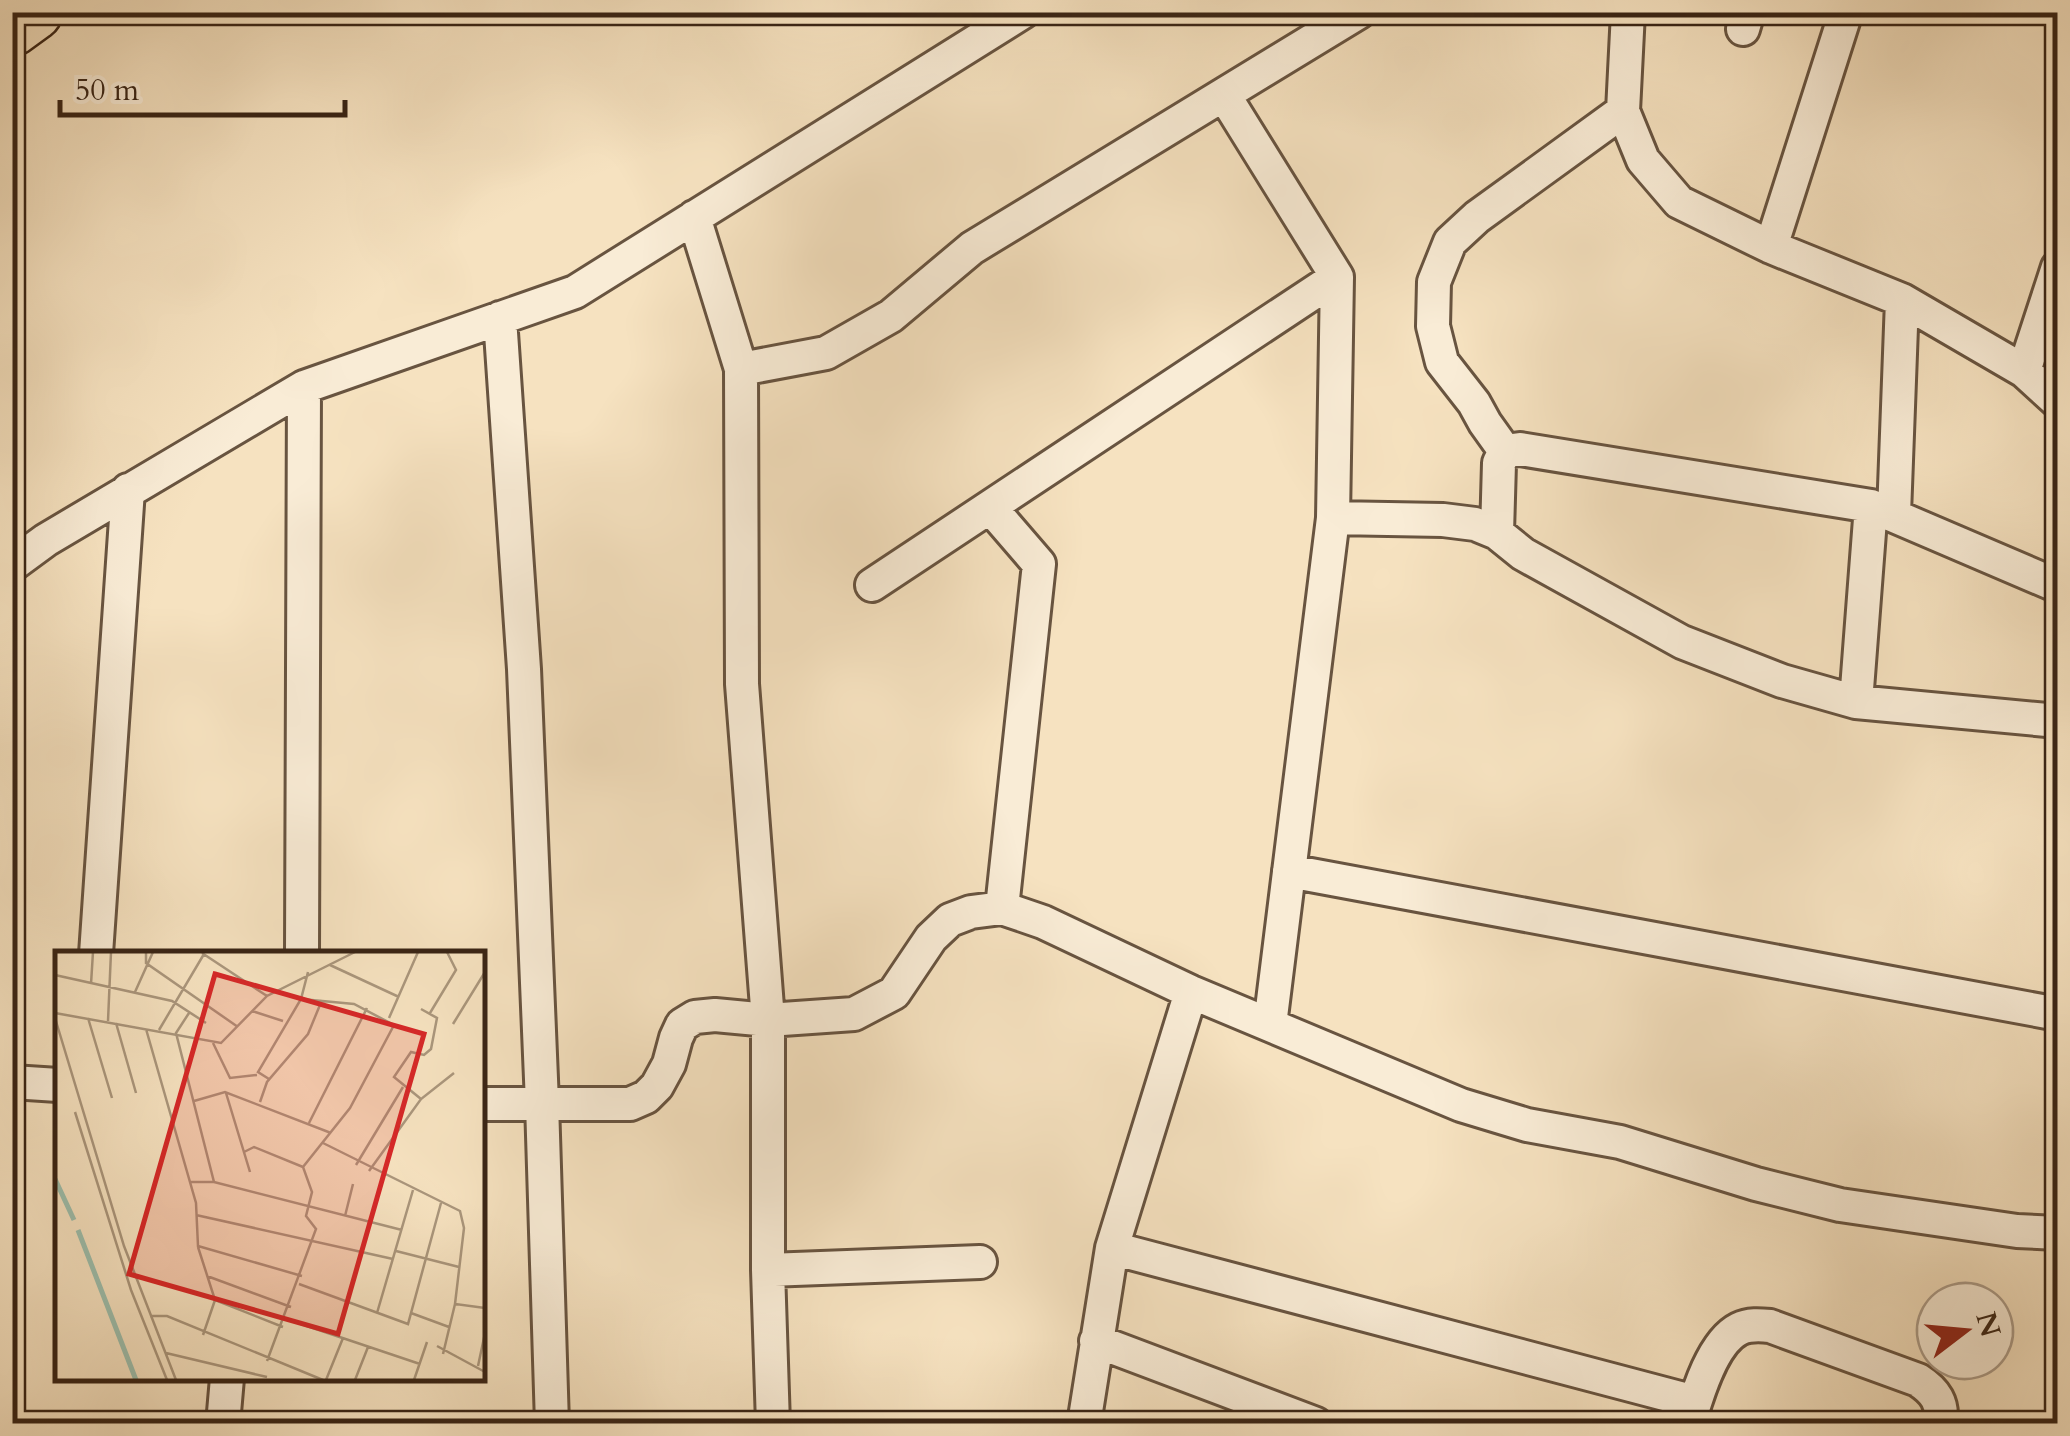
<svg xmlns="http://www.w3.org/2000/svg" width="2070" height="1436" viewBox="0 0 2070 1436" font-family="Cardo,serif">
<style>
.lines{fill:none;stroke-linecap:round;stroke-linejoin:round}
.street-casing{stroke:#685440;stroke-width:38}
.highway-casing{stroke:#392415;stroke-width:60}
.street{stroke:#f9ecd6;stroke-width:32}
.highway{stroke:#f6e2c0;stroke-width:55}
.inset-river{fill:none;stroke:#9dbfad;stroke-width:5}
.inset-road{fill:none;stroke:#aa967c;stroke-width:2.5}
.view{fill:#d62828;fill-opacity:0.15;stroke:#d62828;stroke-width:5}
.inset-edge{fill:none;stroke:#392415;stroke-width:5}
</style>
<rect width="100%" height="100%" fill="#f6e2c0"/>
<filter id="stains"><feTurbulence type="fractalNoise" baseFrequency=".002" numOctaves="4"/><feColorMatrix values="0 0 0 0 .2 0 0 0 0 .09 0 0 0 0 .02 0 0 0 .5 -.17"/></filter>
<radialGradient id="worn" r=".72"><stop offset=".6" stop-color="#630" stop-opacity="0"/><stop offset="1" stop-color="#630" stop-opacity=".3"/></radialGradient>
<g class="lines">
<defs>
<path id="street" d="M1628 12 1623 111 1643 160 1679 202 1771 247 1902 300 2024 371 2058 402
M1743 29 1748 12
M1224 95 1337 277 1333 518 1270 1025
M694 217 741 369 742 684 768 1020V1270L773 1424
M1771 247 1846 12
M500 318 524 669 542 1103 552 1424
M741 369 826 353 891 316 972 248 1359 12
M2024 371 2058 267
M1505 451 1485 423 1474 403 1442 362 1433 326 1434 282 1450 242 1477 217 1623 111
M990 507 1039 564 1002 908
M1894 514 1902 300
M1333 518 1443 520 1475 524 1497 533 1523 554 1682 642 1782 681 1856 702 2058 721
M1497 533 1499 463 1505 451 1520 449 1871 506 2058 586
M12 565 46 540 304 387
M872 585 1337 277
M1856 702 1871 506
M1289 871 2058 1014
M96 954 128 490
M302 954 304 387 575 292 1023 12
M12 1082 58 1085
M482 1104H630L646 1097 657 1086 669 1064 676 1038 682 1025 695 1017 715 1015 768 1020 854 1014 894 993 931 938 950 920 971 912 1002 908 1043 922 1191 992 1461 1105 1527 1125 1620 1142 1756 1184 1840 1205 2017 1231 2058 1233
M1112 1248 1695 1402
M768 1270 980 1262
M1096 1341 1316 1424
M1690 1419C1698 1392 1713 1342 1739 1329 1749 1324 1760 1325 1770 1326L1918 1380C1935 1391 1944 1403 1940 1424
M223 1424 227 1378
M1084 1424 1112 1248 1191 992"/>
<path id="highway" d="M12 28 34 12"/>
</defs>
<use href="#street" class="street-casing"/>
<use href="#highway" class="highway-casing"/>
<use href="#street" class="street"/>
<use href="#highway" class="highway"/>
</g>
<g transform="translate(55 951)">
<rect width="430" height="430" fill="#f6e2c0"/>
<path class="inset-river" d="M0 228 19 269M23 279 81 429"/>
<path class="inset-road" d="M91 1V12L183 76M147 2 212 45M275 14 344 46M0 24 117 50 151 72M36 33 38 1M80 41 98 1M366 58 382 67 376 98 369 104 356 101 339 126 366 148M197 60 228 70M0 62 166 92 212 45 300 1M134 62 121 82 159 231M375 62 401 19 392 1M0 67 69 295 121 429M33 67 57 147M334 67 363 1M53 70 56 1M61 72 81 142M398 73 430 21M91 78 141 252 143 295 247 325M104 79 149 3M158 92 175 127 202 124M214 128 203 121 246 48 253 21M171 142 195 221M139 150 170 141 276 182M205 151 212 131 253 83 267 49M20 161 76 339 112 429M254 172 312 57M268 192 405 260 409 277 400 353 430 357M189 201 199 196 248 216M301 214 348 136M314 220 366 148 399 122M135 231H159L347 279M141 264 338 308M290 265 298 233M143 296 160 349 228 376M341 300 404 316M152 325 236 356M244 333 353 373 386 252M322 362 358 239M356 362 394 376M95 365H112L268 429M231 368 365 413M148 384 160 349M382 395 430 421M111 402 212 426M388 403 400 353M212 410 261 278 251 265 257 241 248 216 295 157 339 74 299 53 246 48M423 415 430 382M271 429 288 387M300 429 313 396M359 429 372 391"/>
<path class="view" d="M160 23 369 83 283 383 74 323Z"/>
<rect width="430" height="430" class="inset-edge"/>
</g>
<rect width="2070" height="1436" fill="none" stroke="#f6e2c0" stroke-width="50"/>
<rect x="15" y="15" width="2040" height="1406" fill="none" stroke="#392415" stroke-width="5"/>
<rect x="25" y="25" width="2020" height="1386" fill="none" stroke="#392415" stroke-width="2.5"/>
<g transform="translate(1965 1331) rotate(74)"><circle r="48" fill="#f9ecd6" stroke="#ac9c89" stroke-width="2.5"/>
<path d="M0-8L18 38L0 25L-18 38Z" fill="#8f2418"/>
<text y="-15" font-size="28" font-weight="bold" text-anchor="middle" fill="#392415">N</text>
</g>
<path d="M60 100v15h285v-15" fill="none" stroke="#392415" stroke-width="5"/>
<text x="75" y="100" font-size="30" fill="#392415" stroke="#f9ecd6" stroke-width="8" paint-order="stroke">50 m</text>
<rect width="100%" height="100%" filter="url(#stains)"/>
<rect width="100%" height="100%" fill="url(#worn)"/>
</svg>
